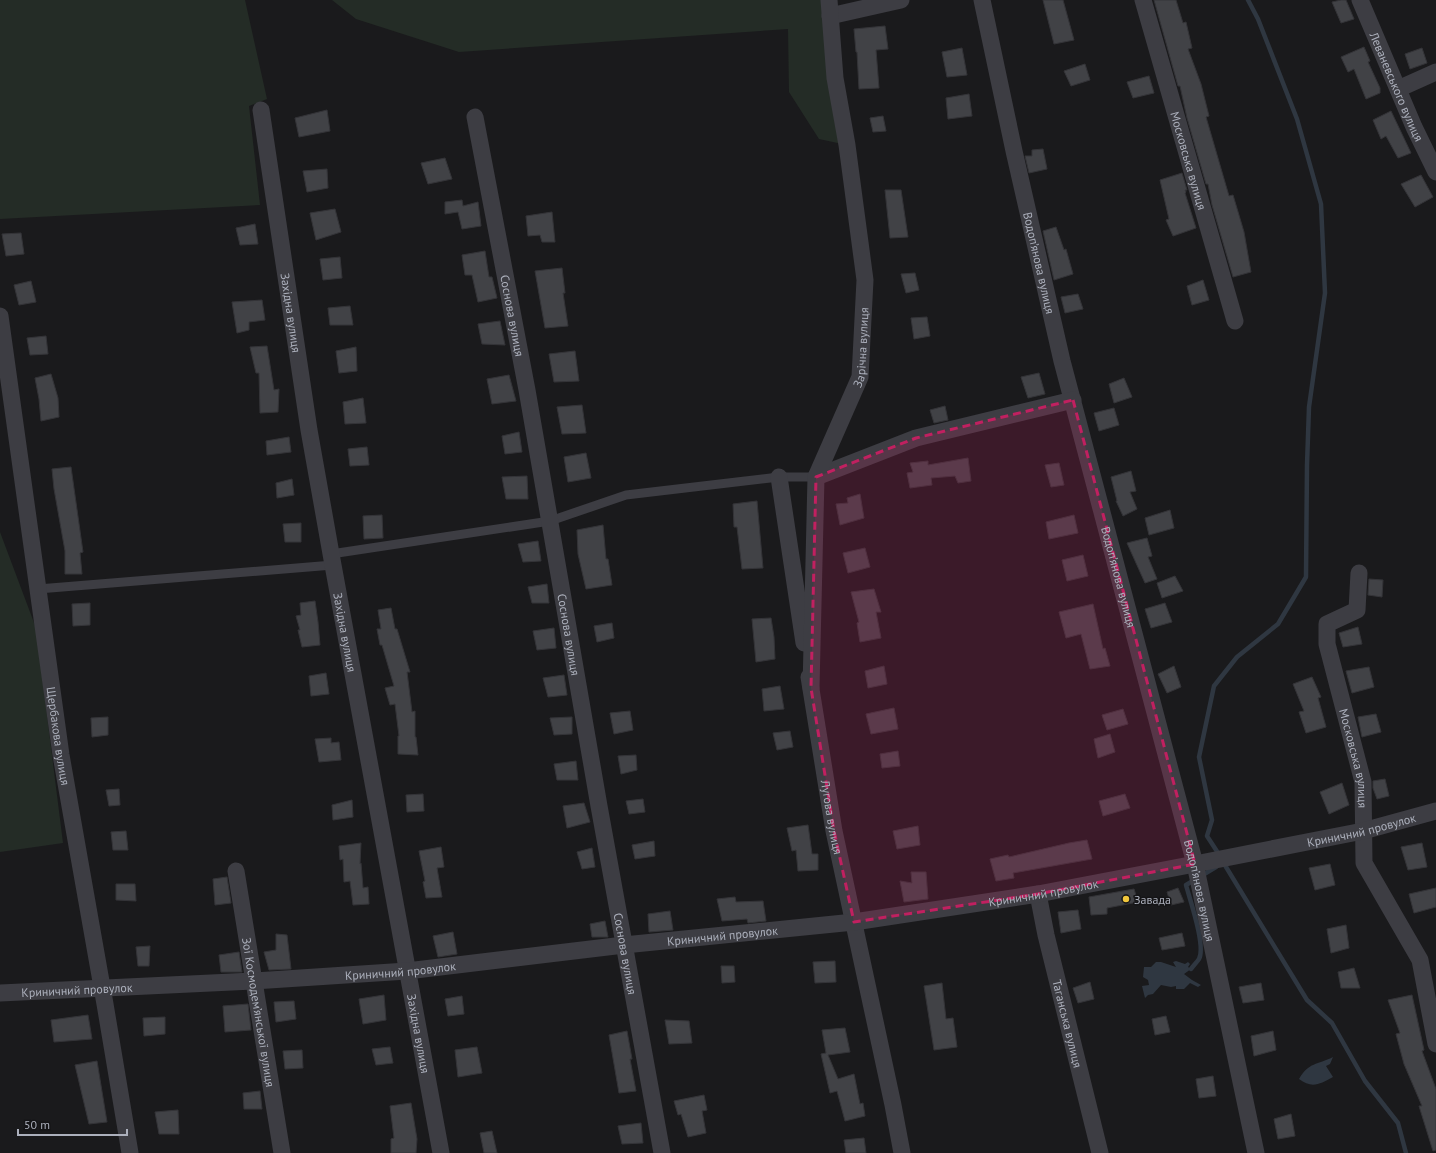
<svg xmlns="http://www.w3.org/2000/svg" width="1436" height="1153" viewBox="0 0 1436 1153" font-family="'PT Sans',sans-serif">
<style>
.green{fill:#242c26}
.water{fill:#2f3741}
.lines{fill:none;stroke-linecap:round;stroke-linejoin:round}
.stream{stroke:#2f3741;stroke-width:4.5}
.building{fill:#414246;stroke:#343438}
.lane{stroke:#3d3d43;stroke-width:9}
.street{stroke:#3d3d43;stroke-width:17}
.marked{fill:#c12060;fill-opacity:0.2;stroke:#c12060;stroke-width:3;stroke-dasharray:8 5;stroke-linejoin:round}
.poi-dot{fill:#f2c73c;stroke:#151517;stroke-width:1.5}
.labels{text-anchor:middle;dominant-baseline:central;stroke-width:3;stroke-linejoin:round;paint-order:stroke}
.street-label{font-size:12px;fill:#acb0bc;stroke:#151517}
.poi-label{font-size:12px;fill:#acb0bc;stroke:#151517;text-anchor:start}
</style>
<rect width="100%" height="100%" fill="#1a1a1c"/>
<path class="green" d="M0 0H245L267 99 249 106 260 205 0 219Z
M332 0H829L847 145 819 139 789 92 788 29 459 52 356 19Z
M0 532 36 628 63 843 0 852Z"/>
<path class="water" d="M1176 961 1185 964 1188 962 1190 964 1188 967 1191 969 1184 974 1192 980 1201 985 1198 987 1190 983 1184 989H1176V986L1171 987 1161 985 1153 994 1148 995 1145 998 1142 986 1149 985 1148 980 1143 977 1144 967H1151L1156 962H1161L1176 967 1173 962Z
M1333 1057 1330 1064 1326 1066 1333 1077C1320 1084 1312 1089 1299 1079 1309 1062 1317 1065 1333 1057Z"/>
<g class="lines">
<path class="stream" d="M1220 856 1207 836 1212 820 1199 757 1214 686 1237 657 1278 624 1306 577 1307 465 1309 407 1325 293 1321 204 1297 119 1258 19 1248 0
M1223 862 1307 1000 1332 1023 1365 1081 1398 1123 1406 1153
M1191 969C1193 966 1197 962 1199 959 1206 946 1190 900 1186 885L1216 867"/>
</g>
<path class="building" d="M1043 0H1063L1074 40 1054 44Z
M1154 0H1176L1183 23 1186 22 1192 48 1188 49 1201 84 1209 116 1206 117 1229 196 1233 195 1244 232 1251 272 1233 277 1212 205 1208 184H1206L1187 118 1180 86H1178Z
M1341 0H1346L1354 19 1341 23 1332 2Z
M885 26 888 49 876 50 879 88 859 89 857 52H856L854 29Z
M1364 47 1370 61 1368 62 1380 88V93L1366 99 1354 69 1348 72 1341 57Z
M962 48 967 75 947 77 942 52Z
M1422 48 1427 63 1410 69 1405 54Z
M1085 64 1090 80 1071 86 1064 71Z
M1149 76 1154 93 1133 98 1127 82Z
M969 94 972 116 948 119 946 98Z
M327 110 330 131 299 137 295 118Z
M1391 111 1411 153 1398 158 1386 136 1381 139 1373 120Z
M883 116 886 131 873 132 870 118Z
M1043 149 1047 169 1029 173 1025 156H1032V150Z
M445 158 452 179 428 184 421 163Z
M327 169 328 188 307 192 303 171Z
M1182 173 1187 190H1185L1186 192 1185 193 1196 228 1173 236 1166 220 1169 219 1160 180Z
M1421 175 1433 197 1415 207 1401 184Z
M885 190H901L908 237 890 238Z
M462 200 463 206 478 202 481 226 462 229 458 212 445 214V202Z
M335 209 341 232 316 240 310 213Z
M552 212 555 242H542L540 235 528 236 526 216Z
M255 224 258 244 240 245 236 228Z
M1056 227 1064 250 1066 249 1073 274 1054 280 1043 231Z
M21 233 24 254 6 256 2 234Z
M485 251 489 277H492L497 298 478 302 472 275H465L462 255Z
M340 257 342 278 323 280 320 259Z
M562 268 565 293H563L568 326 545 328 535 271Z
M915 273 919 290 906 293 901 274Z
M1203 280 1209 300 1192 305 1187 286Z
M31 281 36 302 19 305 14 285Z
M1078 294 1083 309 1065 313 1061 297Z
M262 300 265 320 249 322V330L237 333 232 302Z
M350 306 353 325H330L328 308Z
M927 317 930 336 914 339 911 318Z
M500 321 505 345 482 344 478 324Z
M46 336 48 354 30 355 27 338Z
M267 346 274 390 279 389 278 412 260 413 259 373H256L250 347Z
M356 347 357 371 339 373 336 351Z
M575 351 579 381 554 382 549 354Z
M1039 373 1045 394 1028 398 1021 377Z
M51 374 58 398 59 417 41 421 39 399 35 378Z
M509 375 516 401 492 404 487 379Z
M1124 378 1132 397 1114 403 1109 384Z
M363 398 366 423 345 424 343 402Z
M582 405 586 433 562 434 557 407Z
M945 406 948 420 934 423 930 410Z
M1114 408 1119 425 1099 431 1094 413Z
M519 432 522 452 505 454 502 436Z
M289 437 291 452 267 455 266 441Z
M367 447 369 465 350 466 348 449Z
M586 453 591 478 568 482 564 457Z
M968 458 971 481 958 483 955 476 931 478 932 485 910 488 907 473 913 472 910 463 928 461V465Z
M1059 463 1064 485 1051 487 1045 465Z
M71 467 83 552 80 553 82 574H65V551L54 489 52 469Z
M1131 471 1136 491 1130 492 1137 509 1123 516 1116 501H1117L1111 477Z
M527 476 528 499H506L502 477Z
M292 479 294 495 277 498 276 483Z
M860 494 864 518 840 525 836 504 848 503 847 498Z
M757 501 763 568 742 569 737 527H734L733 504Z
M1170 510 1174 528 1149 535 1145 518Z
M382 515 383 538 364 539 363 516Z
M1074 515 1078 533 1049 539 1046 522Z
M301 523V542H285L283 524Z
M603 525 606 559H608L612 585 586 589 578 554 577 530Z
M1147 538 1152 556 1148 557 1157 579 1145 583 1127 543Z
M538 541 541 561 523 562 518 544Z
M865 548 870 567 848 573 843 553Z
M1083 555 1088 576 1067 581 1062 560Z
M1175 576 1183 591 1162 598 1157 583Z
M1369 579 1383 580 1382 597 1368 595Z
M547 584 549 603H532L528 587Z
M874 589 881 612H876L881 638 860 642 857 623 859 622 851 592Z
M315 601 318 622 320 645 302 647 298 630H300L296 616 301 615 300 603Z
M90 603V625L73 626 72 604Z
M1165 603 1172 622 1151 628 1145 609Z
M1093 604 1103 649 1105 648 1110 666 1090 669 1081 634 1066 638 1059 612Z
M391 608 395 629H397L410 672H407L412 712 415 711V737H416L418 755 398 754V736H399L395 704 390 705 385 688 394 686 382 645H380L377 629H381L378 610Z
M771 618 774 637 775 659 756 662 752 619Z
M612 623 614 638 597 642 594 626Z
M1358 627 1362 644 1343 647 1339 633Z
M554 628 556 648 537 650 533 631Z
M884 666 887 684 868 688 865 671Z
M1174 666 1181 687 1167 693 1158 674Z
M1369 667 1374 687 1352 693 1346 671Z
M326 673 329 694 311 696 309 676Z
M564 675 567 695 548 697 543 678Z
M1312 677 1321 697 1318 698 1326 727 1306 733 1299 712 1304 711 1293 684Z
M780 686 784 709 764 711 762 689Z
M894 708 898 729 871 734 866 714Z
M1123 709 1128 724 1107 730 1102 715Z
M630 711 633 730 614 734 610 713Z
M1376 714 1381 732 1362 737 1358 717Z
M108 717V735L92 737 91 718Z
M572 717V734L554 735 550 718Z
M790 731 793 747 777 750 773 733Z
M1110 734 1115 752 1098 758 1094 739Z
M331 738V743L339 742 341 760 319 762 315 739Z
M898 751 900 766 882 768 880 754Z
M636 755 637 770 621 774 618 756Z
M576 761 578 780H557L554 764Z
M1385 779 1389 796 1377 799 1373 788V781Z
M1342 783 1349 805 1329 814 1320 792Z
M119 789 120 805 109 806 106 790Z
M423 794 424 811 407 812 406 795Z
M1125 794 1130 808 1103 816 1099 801Z
M643 799 645 812 629 814 626 801Z
M352 800 353 817 333 820 332 805Z
M584 803 590 822 567 828 563 806Z
M808 825 812 854H818V870L798 871 796 850 792 851 787 828Z
M918 826 920 845 897 849 893 831Z
M126 831 128 850H113L111 832Z
M1087 840 1092 859 1013 873 1014 878 996 881 990 859 1008 855 1009 857 1069 843Z
M654 841 655 856 635 859 632 845Z
M361 843 360 864 361 863 363 888 368 887 369 904 353 905 350 881 344 882 343 859 340 860 339 846Z
M1422 843 1427 867 1408 870 1401 847Z
M441 847 444 867 437 868 442 897 426 898 423 882 425 881 419 851Z
M592 848 595 867 582 869 577 852Z
M1330 864 1335 885 1315 890 1309 868Z
M911 872H926L928 899 904 902 900 881 912 883Z
M227 877 231 903 215 905 213 879Z
M116 884H135L136 901 116 900Z
M1178 888 1184 902 1171 905 1167 892Z
M1436 888V907L1414 913 1409 894Z
M1134 889 1138 902 1107 908V914L1091 915 1089 897Z
M735 897 736 902 763 901 766 921 748 923 747 919 722 921 717 899Z
M1078 910 1081 929 1061 933 1058 912Z
M670 911 673 930 649 932 648 914Z
M605 921 608 937H592L590 924Z
M1346 925 1349 948 1331 953 1327 929Z
M453 932 457 954 438 957 433 936Z
M1182 933 1185 946 1162 950 1159 938Z
M276 934 287 935 291 969 269 970 264 952 276 950Z
M150 946 149 966H138L136 947Z
M239 952 242 972H221L219 955Z
M835 961 836 982 815 983 813 962Z
M721 966H734L735 982 722 983Z
M1354 968 1360 988H1341L1338 972Z
M1090 982 1094 999 1078 1003 1073 988Z
M942 983 946 1019 953 1018 957 1047 934 1050 924 986Z
M1261 983 1264 1000 1243 1003 1239 987Z
M384 995 386 1020 363 1024 359 999Z
M1412 995 1424 1050 1422 1051 1436 1089V1150L1433 1151 1419 1106H1422L1404 1064 1396 1034 1400 1033 1388 1000Z
M462 996 464 1014 448 1016 445 999Z
M294 1001 296 1019 276 1022 274 1002Z
M248 1004 251 1030 225 1032 223 1006Z
M88 1015 92 1039 54 1042 51 1020Z
M1166 1016 1170 1032 1155 1035 1152 1019Z
M165 1017V1034L144 1036 143 1018Z
M665 1020 689 1021 692 1043 669 1044Z
M845 1028 850 1052 828 1055 838 1079 854 1074 860 1104 863 1103 865 1116 845 1121 837 1091 830 1093 821 1054 826 1053 822 1030Z
M627 1031 632 1059H630L636 1091 619 1093 609 1035Z
M1273 1031 1276 1050 1254 1056 1251 1036Z
M390 1047 393 1063 376 1065 372 1049Z
M477 1047 482 1073 458 1077 455 1050Z
M302 1050 303 1068 285 1069 283 1051Z
M97 1061 107 1122 89 1124 75 1065Z
M1213 1076 1216 1096 1199 1098 1196 1079Z
M260 1091 262 1109H244L243 1093Z
M704 1095 707 1110 702 1111 706 1133 688 1137 681 1114 678 1115 674 1101Z
M411 1103 417 1139 416 1153H391V1139L394 1138 390 1106Z
M178 1110 179 1134H159L155 1112Z
M1291 1114 1295 1136 1278 1139 1274 1119Z
M641 1123 643 1143 622 1144 618 1126Z
M492 1131 497 1153H484L480 1133Z
M864 1138 866 1153H846L844 1140Z"/>
<g class="lines">
<path class="lane" d="M331 554 550 521 626 495 779 477H816
M38 589 333 565"/>
<g class="street">
<path id="s1" d="M982 0 1014 151 1062 361 1195 864 1256 1153"/>
<path id="s2" d="M1143 0 1235 321"/>
<path id="s3" d="M1360 0 1414 127 1436 172"/>
<path d="M830 16 901 0"/>
<path d="M1398 89 1436 72"/>
<path id="s4" d="M261 110 309 430 333 565 441 1153"/>
<path id="s5" d="M475 117 527 390 599 806 662 1153"/>
<path id="s6" d="M0 316 61 755 105 1004 130 1153"/>
<path d="M779 477 804 643"/>
<path d="M816 477 916 438 1073 400"/>
<path id="s7" d="M1359 573 1357 610 1327 624V644L1363 782 1364 863 1420 960 1436 1044"/>
<path id="s8" d="M809 677 834 831 893 1105 902 1153"/>
<path id="s9" d="M811 688 816 477 860 377 865 280 847 145 835 78 829 0"/>
<path id="s10" d="M236 871 282 1153"/>
<path id="s11" d="M1038 894 1046 935 1100 1153"/>
<path id="s12" d="M0 993 253 981 407 971 624 945 854 922 1038 894 1195 864 1363 831 1436 811"/>
</g>
</g>
<path class="marked" d="M1073 400 1195 864 1038 894 854 922 834 831 811 688 816 477 916 438Z"/>
<circle class="poi-dot" cx="1126" cy="899" r="4"/>
<g class="labels">
<g class="street-label">
<text stroke="none"><textPath href="#s3" startOffset="94">Леваневського вулиця</textPath></text>
<text stroke="none"><textPath href="#s2" startOffset="167">Московська вулиця</textPath></text>
<text stroke="none"><textPath href="#s1" startOffset="269">Водоп’янова вулиця</textPath></text>
<text stroke="none"><textPath href="#s4" startOffset="205">Західна вулиця</textPath></text>
<text stroke="none"><textPath href="#s5" startOffset="202">Соснова вулиця</textPath></text>
<text stroke="none"><textPath href="#s9" startOffset="350">Зарічна вулиця</textPath></text>
<text stroke="none"><textPath href="#s1" startOffset="593">Водоп’янова вулиця</textPath></text>
<text stroke="none"><textPath href="#s4" startOffset="529">Західна вулиця</textPath></text>
<text stroke="none"><textPath href="#s5" startOffset="526">Соснова вулиця</textPath></text>
<text stroke="none"><textPath href="#s6" startOffset="424">Щербакова вулиця</textPath></text>
<text stroke="none"><textPath href="#s7" startOffset="208">Московська вулиця</textPath></text>
<text stroke="none"><textPath href="#s8" startOffset="142">Лугова вулиця</textPath></text>
<text stroke="none"><textPath href="#s12" startOffset="1373">Криничний провулок</textPath></text>
<text stroke="none"><textPath href="#s1" startOffset="917">Водоп’янова вулиця</textPath></text>
<text stroke="none"><textPath href="#s12" startOffset="1049">Криничний провулок</textPath></text>
<text stroke="none"><textPath href="#s12" startOffset="725">Криничний провулок</textPath></text>
<text stroke="none"><textPath href="#s5" startOffset="850">Соснова вулиця</textPath></text>
<text stroke="none"><textPath href="#s12" startOffset="401">Криничний провулок</textPath></text>
<text stroke="none"><textPath href="#s12" startOffset="77">Криничний провулок</textPath></text>
<text stroke="none"><textPath href="#s10" startOffset="143">Зої Космодем’янської вулиця</textPath></text>
<text stroke="none"><textPath href="#s11" startOffset="133">Таганська вулиця</textPath></text>
<text stroke="none"><textPath href="#s4" startOffset="937">Західна вулиця</textPath></text>
</g>
<g class="poi-label">
<text x="1134" y="899">Завада</text>
</g>
</g>
<path d="M18 1129v6h109v-6" fill="none" stroke="#acb0bc" stroke-width="2"/>
<text x="24" y="1129" font-size="12" fill="#acb0bc" stroke="#151517" stroke-width="3" paint-order="stroke">50 m</text>
</svg>
